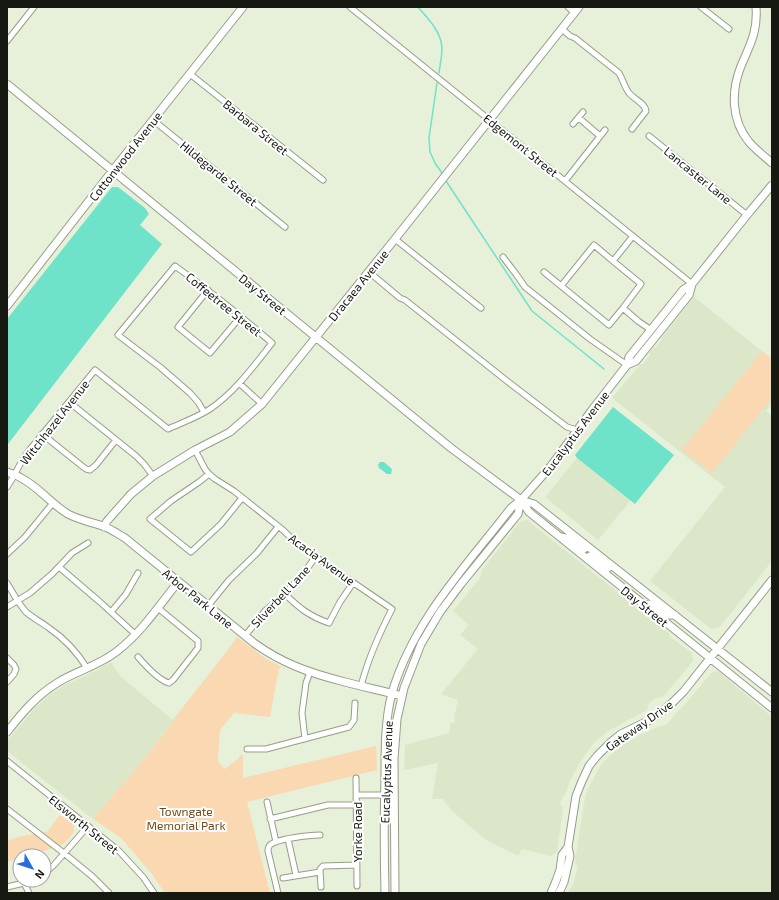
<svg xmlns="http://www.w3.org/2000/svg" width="779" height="900" viewBox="0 0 779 900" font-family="'Exo 2',sans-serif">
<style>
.built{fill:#dce7c9}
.green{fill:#fad8b2}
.water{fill:#6fe2ca}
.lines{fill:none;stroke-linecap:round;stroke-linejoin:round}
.stream{stroke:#6fe2ca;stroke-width:1.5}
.street-casing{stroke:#969e88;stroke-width:7}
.secondary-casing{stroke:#969e88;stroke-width:9}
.street{stroke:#fff;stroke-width:5}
.secondary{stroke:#fff;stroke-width:7}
.labels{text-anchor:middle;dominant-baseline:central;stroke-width:4;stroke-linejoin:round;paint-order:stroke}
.street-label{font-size:12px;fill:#161911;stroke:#fff}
.park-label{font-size:12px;fill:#724b16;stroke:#fff}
</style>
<rect width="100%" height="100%" fill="#e7f0d9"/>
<path class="built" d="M694 297 772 359V404L766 411 772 416V561L720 627 711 629 650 581 725 487 612 398 641 364H643L650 355V352L654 348 656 347 662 339 661 338Z
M577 458 631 500 598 540 545 497Z
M527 520 670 634 669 636 692 653 693 661 663 697 656 698 649 703 647 710 608 731 592 745 579 764 570 781 567 790 560 803 563 809 557 852 551 856 522 849 518 856 486 840 453 812 443 799H432L438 763 404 770 405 745 449 733 451 723H455L454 717 458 700 441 694 478 649 460 635 469 625 453 611 480 578 482 570 519 523 521 521Z
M111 662 120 676 174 721 121 787H119L93 819 7 751V741L35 708 52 693 63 686 95 671Z
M718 671 772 717V893H568L573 884 578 866 575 863 582 815 586 794 591 783 599 768 607 758 624 744 637 737 657 727 665 725 673 718 676 713 686 703 712 672Z"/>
<path class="green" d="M762 351 772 359V398L712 473 682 450Z
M237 637 265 658 281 667 279 669 274 694 270 717 234 713 220 730 218 759 220 764 225 769 238 759 241 754 243 756V778L376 746 377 770 247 802 270 893H165L152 874 121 838 93 819 120 786 121 787 174 721 173 720 227 651Z
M60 815 74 825V832L65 843 47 850 27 856H20V858L7 862V839L10 840 21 836 47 832Z"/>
<path class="water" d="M112 187H118L145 208 149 214 140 225 162 244 8 444 7 443V319Z
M613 407 674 455 635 504 577 458 575 455Z
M380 462H384L392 469 391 474H387L379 468 378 465Z"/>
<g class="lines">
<path class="stream" d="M418 7C428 19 441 31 442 48 442 56 440 65 439 73
M437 83 429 138 430 152 435 163 442 173
M446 181 532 311 604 369"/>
<defs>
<path id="street" d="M350 7 692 284
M568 7 575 13
M701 7 729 29
M562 29 570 36 575 38 619 73C623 80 625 88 629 93 635 100 645 103 646 111L632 129
M7 41 34 7
M190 74 323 180
M579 118 600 136
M153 120 285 227
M573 124 583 112
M649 136 747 215
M565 181 605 130
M633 236 613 261 641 284 623 308 638 321 651 330
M395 239 481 308
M503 257 516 274 525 287 590 339 627 365
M369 272 400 298 405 300 507 381 567 427 577 430
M544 272 609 325 623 308
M561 286 594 245 613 261
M208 290 178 327 210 353 241 316
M239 383 262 404
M69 402 136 456 144 464 153 476
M42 434 82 466 86 469 90 470 96 465 116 440
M195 450 205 469 209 474 215 479 234 491 283 530 293 540 307 551 392 609C379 634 368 659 361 686
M209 474 199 482 171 501 150 519 191 552 221 524 242 498
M7 487C15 476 19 464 27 453L95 370 168 429C181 423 198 417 210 409 235 392 253 367 272 343 241 316 209 290 175 266L118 335 160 367 190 393 198 402 204 412
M7 554 25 537 53 503
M59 567 100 602 135 634
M7 583C13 593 18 603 26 612 33 618 41 622 49 628 65 639 77 652 87 668
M284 593C299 608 309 616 329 623L340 602 353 583
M208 606 229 580 257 553 278 527
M7 607 30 593 52 574 72 553 88 543
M111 612 126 594 138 573
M245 636 265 611 278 600 303 575 315 557
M138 657C145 665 158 680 169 683L173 680 198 648V641L158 608
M7 658 14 665 16 669 14 674 7 682
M305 739 302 713 306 683 310 672
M247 749H266L349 727 354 720 355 703
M7 761 119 851 143 877 154 893
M356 778 357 886
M357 795H384
M267 802 276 842
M7 809 65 854 93 877 109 893
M270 819 328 805H357
M288 839 296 875
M44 874 54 865 88 826
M283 878 320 872
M24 883 29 893
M7 887 24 883 33 880
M321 887 320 869 323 866 357 865
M278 893 268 851C268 848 268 847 270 845 276 839 310 835 320 835"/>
<path id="secondary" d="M756 7C758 31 750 45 741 66 731 91 731 120 749 142 756 150 764 156 772 163
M7 84 451 448 521 500 534 504 772 692
M7 306 113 170 243 7
M627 365 629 357 683 290 692 284
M7 472C12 474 17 475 21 478 39 487 51 504 68 514 79 520 91 522 103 526 111 529 118 534 125 538L254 643C283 664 310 673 345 682 364 687 383 691 402 696
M521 500 529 512 772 708
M104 527 107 521 131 494 153 476 195 450 230 432 262 404 395 239 579 7
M561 537 570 539 581 548 584 549 587 546
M587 559 590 556H591L608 568
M645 606 649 604 666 615H675
M7 732C22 713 36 696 57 683 76 671 98 666 116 652 141 633 159 606 178 582
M385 893C384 854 384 814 385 775 385 748 385 719 392 693 413 621 466 566 511 508L521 500 551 466 592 410 627 365 636 361 689 295 692 284 747 215 772 185
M395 893 394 759 397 719 404 688 421 644 440 612 461 584 518 514 521 500
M551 893 556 881 560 870 562 855 568 847
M559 893 564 882 570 856 568 847 576 796 582 781 589 766 597 756 611 742 621 734 648 721 660 713 672 703 684 691 772 580"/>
</defs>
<use href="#street" class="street-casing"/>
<use href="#secondary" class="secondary-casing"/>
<use href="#street" class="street"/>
<use href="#secondary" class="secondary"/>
</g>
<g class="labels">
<g class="street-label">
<text transform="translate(256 127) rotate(39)">Barbara Street</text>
<text transform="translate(521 145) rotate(39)">Edgemont Street</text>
<text transform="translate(125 156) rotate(-52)">Cottonwood Avenue</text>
<text transform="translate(219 173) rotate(39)">Hildegarde Street</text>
<text transform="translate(698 175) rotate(39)">Lancaster Lane</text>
<text transform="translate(358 285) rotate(-51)">Dracaea Avenue</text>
<text transform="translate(263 294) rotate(39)">Day Street</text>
<text transform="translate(224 304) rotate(39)">Coffeetree Street</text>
<text transform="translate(54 422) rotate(-52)">Witchhazel Avenue</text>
<text transform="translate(575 433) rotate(-53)">Eucalyptus Avenue</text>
<text transform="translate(322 559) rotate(36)">Acacia Avenue</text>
<text transform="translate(280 596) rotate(-47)">Silverbell Lane</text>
<text transform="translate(198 598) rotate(39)">Arbor Park Lane</text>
<text transform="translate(645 606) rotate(39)">Day Street</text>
<text transform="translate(639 725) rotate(-35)">Gateway Drive</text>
<text transform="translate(386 772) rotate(-88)">Eucalyptus Avenue</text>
<text transform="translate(84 824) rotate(39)">Elsworth Street</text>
<text transform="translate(357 832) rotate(-90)">Yorke Road</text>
</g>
<g class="park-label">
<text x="186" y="811">Towngate<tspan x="186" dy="14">Memorial Park</tspan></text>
</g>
</g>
<rect width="779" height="900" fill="none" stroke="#161911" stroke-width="16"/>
<g transform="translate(32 868) rotate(129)"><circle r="19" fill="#ffffff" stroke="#a2a3a0"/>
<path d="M0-3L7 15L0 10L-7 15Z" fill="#286eda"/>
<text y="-6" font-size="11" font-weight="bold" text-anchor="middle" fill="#161911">N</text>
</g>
</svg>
